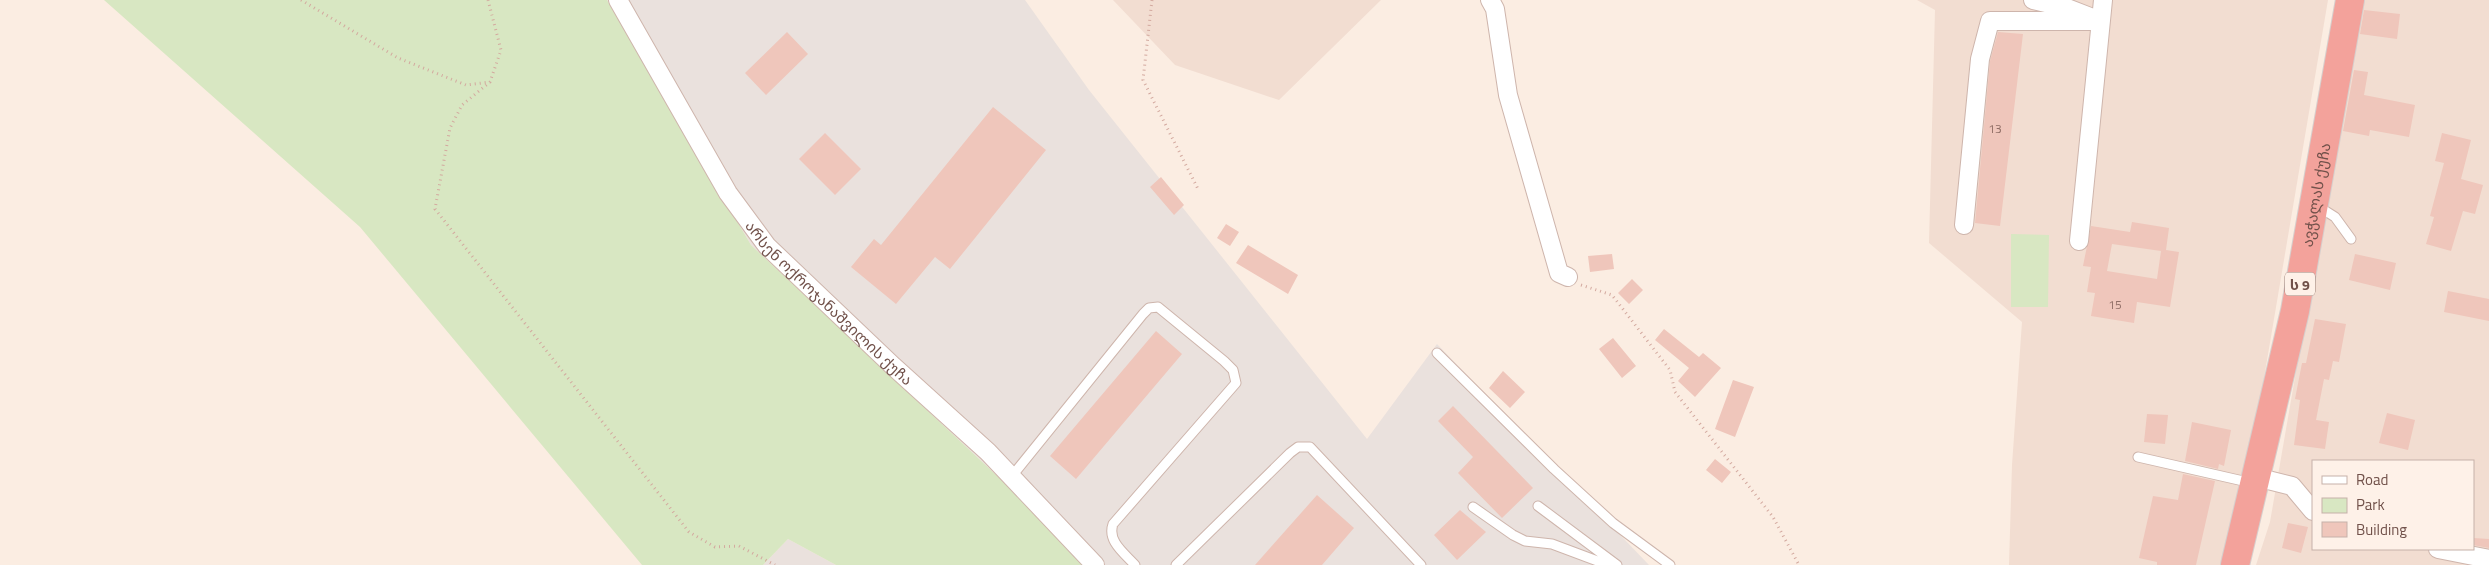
<svg xmlns="http://www.w3.org/2000/svg" width="2489" height="565" viewBox="0 0 2489 565" font-family="'Titillium Web','Noto Sans Georgian',sans-serif">
<style>
.residential{fill:#f2ddd1;fill-rule:evenodd}
.industrial{fill:#eae1dd}
.green{fill:#d8e7c2}
.building{fill:#efc6bb;fill-rule:evenodd}
.lines{fill:none;stroke-linecap:round;stroke-linejoin:round}
.lane-casing{stroke:#ceb5ac;stroke-width:11}
.street-casing{stroke:#ceb5ac;stroke-width:20}
.highway-casing{stroke:#d7cecc;stroke-width:30}
.path{stroke:#d3a99f;stroke-width:3;stroke-dasharray:1 4;stroke-linecap:butt}
.lane{stroke:#fff;stroke-width:9}
.street{stroke:#fff;stroke-width:18}
.highway{stroke:#f3a29b;stroke-width:28}
.labels{text-anchor:middle;dominant-baseline:central;stroke-width:4.5;stroke-linejoin:round;paint-order:stroke}
.number-label{font-size:12px;fill:#906e66}
.shield{fill:#fef1e8;stroke:#9b8179;stroke-width:1}
.shield-label{font-size:14px;font-weight:bold;fill:#71514a}
.street-label{font-size:15px;fill:#71514a;stroke:#fef1e8}
</style>
<rect width="100%" height="100%" fill="#fbede2"/>
<path class="residential" d="M1113 0H1381L1279 100 1175 65Z
M1917 0H2328L2253 443 2220 565H2009L2012 465 2022 322 1929 243 1935 10Z
M2360 0H2489V565H2256L2270 522ZM2313 461H2473V549H2313Z"/>
<path class="industrial" d="M607 0H1025L1089 90 1367 439 1437 344 1649 565H1092L751 245Z
M788 539 836 565H763Z"/>
<path class="green" d="M104 0H607L751 245 1092 565H836L788 539 763 565H642L360 227Z
M2011 234 2049 235 2048 307H2011Z"/>
<path class="building" d="M2364 10 2400 14 2397 39 2360 34Z
M787 32 808 54 766 95 745 73Z
M1998 32 2023 34 2000 226 1975 223 1990 61Z
M2354 70 2368 72 2364 95 2415 105 2409 137 2370 130 2369 136 2343 131Z
M993 107 1046 150 950 269 935 257 896 304 851 267 874 239 881 245Z
M825 133 861 169 835 195 799 159Z
M2442 133 2471 140 2461 179 2483 185 2475 214 2463 211 2451 251 2426 244 2434 217 2430 216 2444 163 2435 161Z
M1161 177 1184 205 1174 215 1150 187Z
M2132 222 2169 228 2166 250 2179 252 2170 307 2137 302 2134 323 2091 316 2095 293 2087 292 2091 267 2083 266 2091 226 2130 232ZM2112 244 2161 251 2157 279 2107 271Z
M1226 224 1239 232 1230 246 1217 238Z
M1248 245 1298 275 1288 294 1236 263Z
M1612 254 1614 269 1590 272 1588 256Z
M2355 254 2396 263 2390 290 2349 280Z
M1632 279 1643 290 1629 304 1618 293Z
M2448 291 2489 299V321L2444 312Z
M2315 319 2346 324 2339 362 2333 361 2329 380 2324 379 2316 420 2329 422 2325 449 2294 445 2300 400 2295 399 2302 363H2306Z
M1664 329 1699 357 1703 353 1721 368 1695 397 1678 381 1689 368 1655 340Z
M1156 331 1182 354 1076 479 1050 456Z
M1613 338 1636 366 1622 378 1599 349Z
M1503 371 1525 392 1510 408 1489 388Z
M1733 380 1754 387 1735 437 1715 429Z
M1453 406 1533 488 1502 518 1458 473 1473 457 1438 421Z
M2387 413 2415 420 2408 450 2379 443Z
M2147 414 2168 415 2165 444 2144 442Z
M2192 422 2231 430 2224 466 2219 464 2218 469 2185 461Z
M1715 459 1731 472 1722 483 1706 470Z
M2183 474 2215 481 2196 565H2157V562L2139 558 2153 496 2178 500Z
M1317 495 1354 528 1322 565H1255Z
M1460 510 1486 532 1457 560 1434 535Z
M2288 523 2308 527 2301 553 2282 548Z
M2473 538 2489 539V548L2473 545Z"/>
<g class="lines">
<defs>
<path id="lane" d="M2316 205 2335 217 2351 239
M1437 353 1554 469 1613 523 1670 565
M2138 457 2252 483
M1012 476 1143 314 1149 308 1158 307 1224 361 1233 370 1236 383 1113 524C1107 541 1124 553 1135 565
M1538 506 1617 565
M1473 507 1513 535 1525 541 1552 544 1608 565
M1176 565 1290 453 1298 447H1310L1421 565"/>
<g id="street">
<path id="s1" d="M618 0 728 193 767 246 893 366 988 452 1095 565"/>
<path d="M1490 0 1495 9 1508 95 1559 273 1568 277"/>
<path d="M2033 0 2067 8 2090 17"/>
<path d="M1964 225 1980 59 1990 21H2100"/>
<path d="M2079 241 2103 0"/>
<path d="M2256 477 2292 486 2313 511"/>
<path d="M2438 549 2489 559"/>
</g>
<g id="highway">
<path id="s2" d="M2235 565 2295 311 2350 0"/>
</g>
</defs>
<use href="#lane" class="lane-casing"/>
<use href="#street" class="street-casing"/>
<use href="#highway" class="highway-casing"/>
<path class="path" d="M301 0 398 58 466 85 490 82
M488 0 501 50 490 82 462 105 450 128 435 209 689 532 715 547 739 546 775 565
M1152 0 1143 80 1199 191
M1581 285 1612 295 1670 370 1675 392 1773 517 1799 565"/>
<use href="#lane" class="lane"/>
<use href="#street" class="street"/>
<use href="#highway" class="highway"/>
</g>
<g class="labels">
<g class="number-label">
<text x="1995" y="128">13</text>
<text x="2115" y="304">15</text>
</g>
<rect class="shield" x="2285" y="272.5" width="30" height="23" rx="4"/>
<g class="shield-label">
<text x="2300" y="284">ს 9</text>
</g>
<g class="street-label">
<text stroke="none"><textPath href="#s2" startOffset="379">ავჭალას ქუჩა</textPath></text>
<text stroke="none"><textPath href="#s1" startOffset="372">არსენ ოქროჯანაშვილის ქუჩა</textPath></text>
</g>
</g>
<rect x="2312" y="460" width="162" height="90" fill="#fef1e8" stroke="#c6b1a9"/>
<rect x="2322" y="476" width="25" height="8" fill="#ffffff" stroke="#c6b1a9"/>
<text x="2356" y="485" font-size="15" fill="#71514a">Road</text>
<rect x="2322" y="498" width="25" height="15" fill="#d8e7c2" stroke="#c6b1a9"/>
<text x="2356" y="510" font-size="15" fill="#71514a">Park</text>
<rect x="2322" y="522" width="25" height="15" fill="#efc6bb" stroke="#c6b1a9"/>
<text x="2356" y="535" font-size="15" fill="#71514a">Building</text>
</svg>
